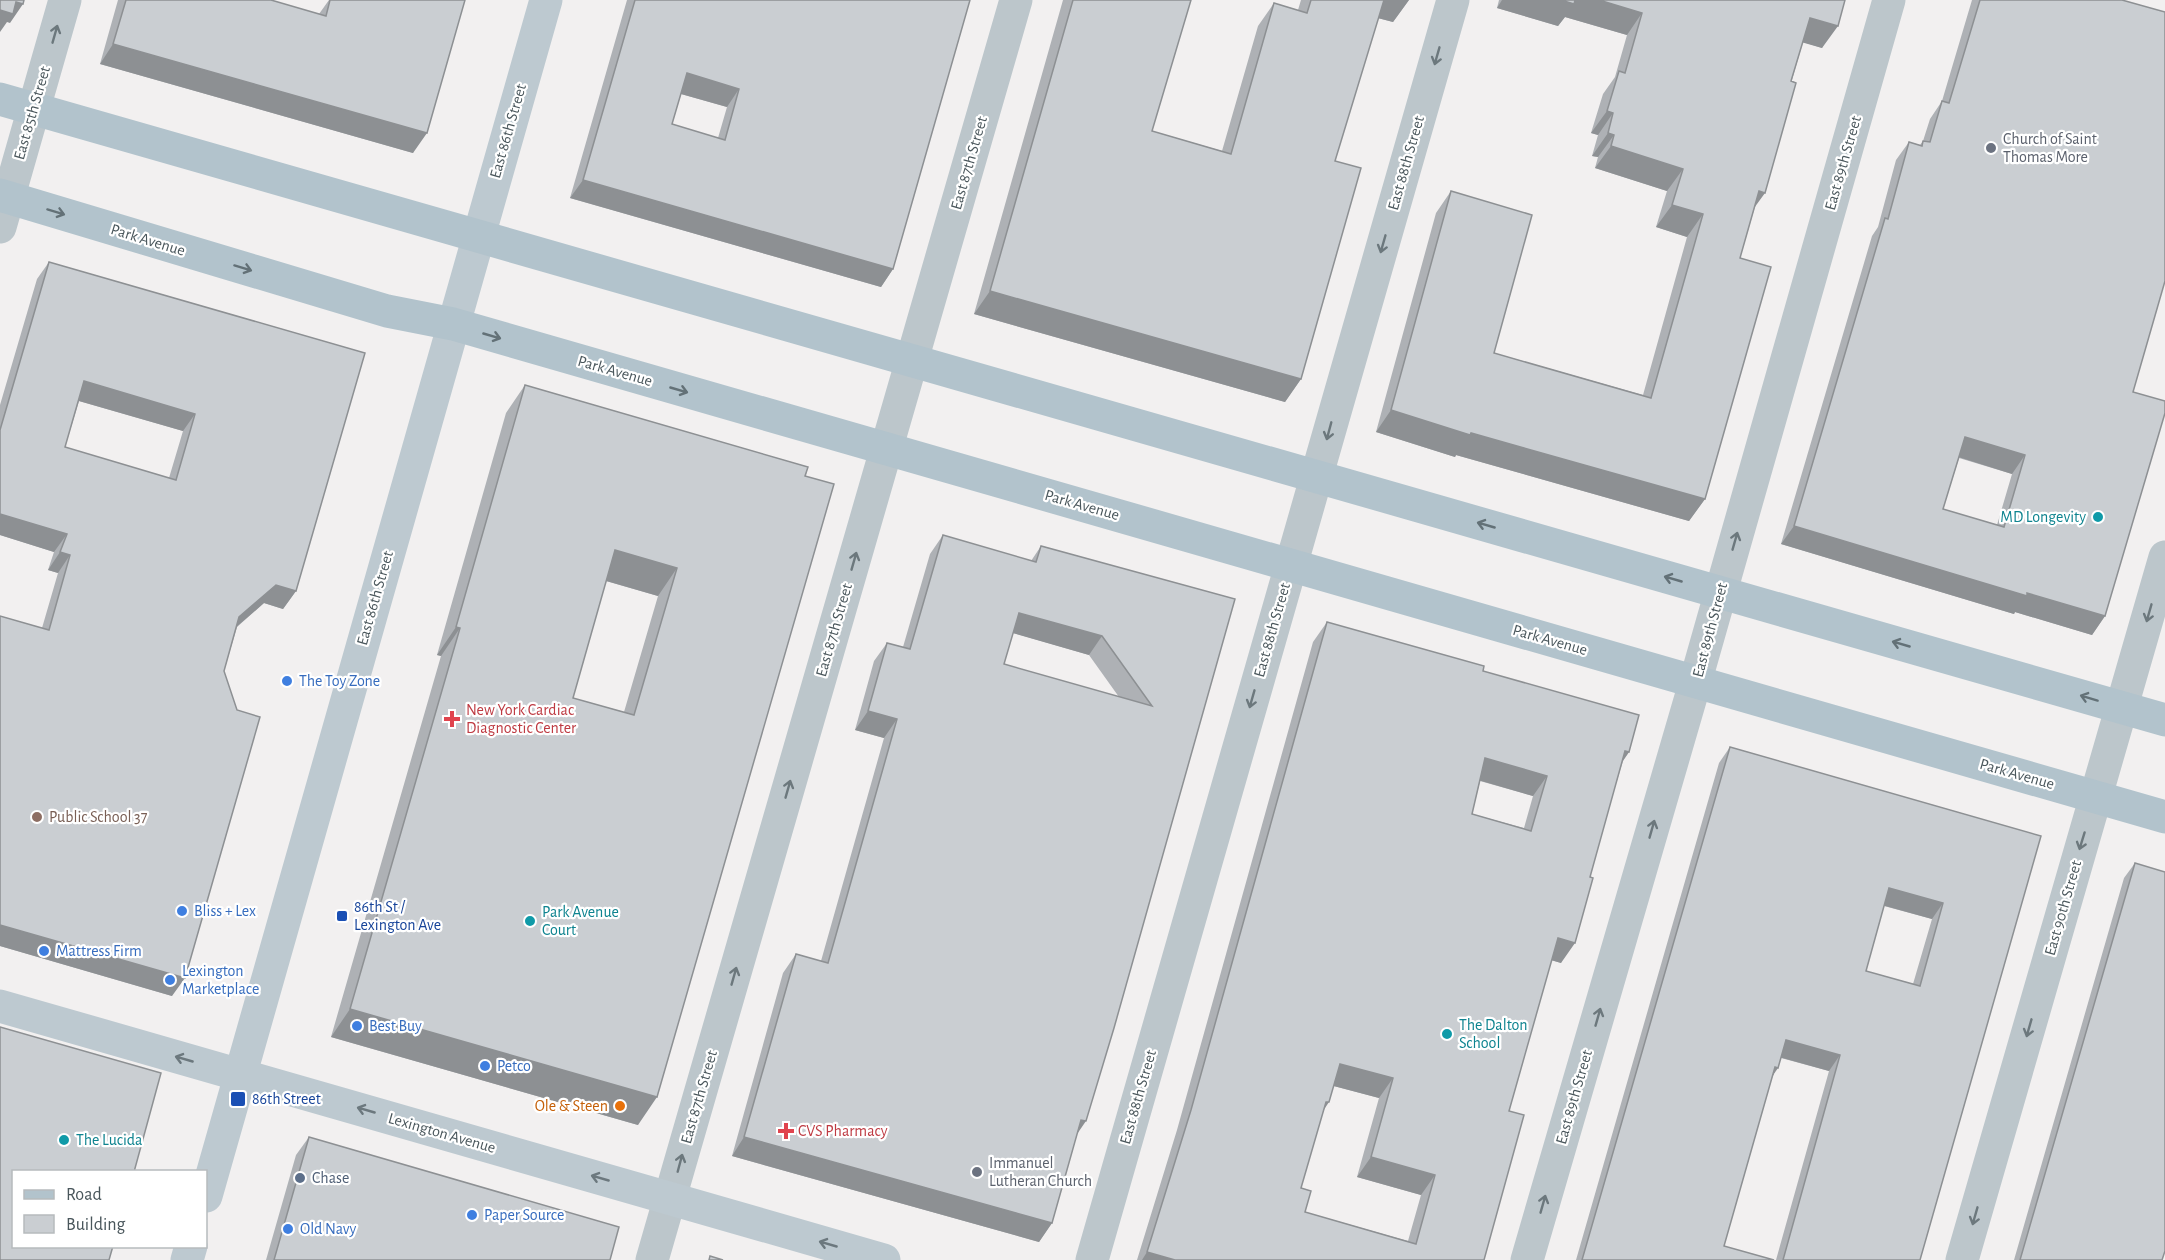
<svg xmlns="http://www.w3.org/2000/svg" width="2165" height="1260" viewBox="0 0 2165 1260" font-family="'Alegreya Sans',sans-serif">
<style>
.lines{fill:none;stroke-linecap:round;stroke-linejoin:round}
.minor{stroke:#bcc6cb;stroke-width:33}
.secondary{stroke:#bdc9d0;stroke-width:33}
.primary{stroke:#b2c3cc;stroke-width:33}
.wall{fill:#aeb1b5;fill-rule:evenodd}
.shaded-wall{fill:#8d9093}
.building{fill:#caced2;stroke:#8d9093;stroke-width:1.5;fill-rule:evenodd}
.oneway{stroke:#6c787d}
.oneway2{stroke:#637177}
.oneway3{stroke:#6c787e}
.worship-dot{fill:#6b7280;stroke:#fff;stroke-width:2}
.culture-dot{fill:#0f9aa8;stroke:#fff;stroke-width:2}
.shop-dot{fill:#3f7fe0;stroke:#fff;stroke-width:2}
.health-dot{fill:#e0444e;stroke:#fff;stroke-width:2}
.education-dot{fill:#8d6e63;stroke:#fff;stroke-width:2}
.transit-dot{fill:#1a4fb4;stroke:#fff;stroke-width:2}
.food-dot{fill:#e8710a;stroke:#fff;stroke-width:2}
.service-dot{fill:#5c6f8a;stroke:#fff;stroke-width:2}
.labels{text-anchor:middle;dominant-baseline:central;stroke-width:4.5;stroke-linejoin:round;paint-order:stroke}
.street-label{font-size:16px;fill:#49565b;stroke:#fff}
.worship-label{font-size:16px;fill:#5b616d;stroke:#fff;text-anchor:start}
.culture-label{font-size:16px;fill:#0d838f;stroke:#fff;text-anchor:start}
.shop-label{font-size:16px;fill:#366cbe;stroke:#fff;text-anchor:start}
.health-label{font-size:16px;fill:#be3a42;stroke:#fff;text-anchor:start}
.education-label{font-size:16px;fill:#785e54;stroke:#fff;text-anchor:start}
.transit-label{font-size:16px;fill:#164399;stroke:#fff;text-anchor:start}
.food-label{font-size:16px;fill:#c56008;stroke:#fff;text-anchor:end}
.service-label{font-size:16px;fill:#4e5e75;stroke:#fff;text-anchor:start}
</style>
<rect width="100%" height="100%" fill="#f2f0f0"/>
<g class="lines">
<path class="minor" d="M0 227 65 0
M652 1260 1016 0
M1092 1260 1453 0
M1527 1260 1695 683 1889 0
M1962 1260 2165 557"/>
<path class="secondary" d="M0 1006 884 1260
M206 1196 546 0
M187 1260 191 1246"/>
<path class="primary" d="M0 99 2165 720
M0 195 387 311 453 324 2165 817"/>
</g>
<path class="wall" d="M118 0H271L319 14 329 0H465L413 153 100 64Z
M627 0H970L893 269 881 287 570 198ZM681 94 727 107 718 138 672 124Z
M1063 0H1191L1152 131 1222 151 1258 26 1274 3 1298 10 1301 0H1409L1393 22 1378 18 1335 161 1301 379 1285 402 974 314Z
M1499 0H1845L1822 48 1803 42 1740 258 1705 499 1689 521 1456 455 1455 457 1376 432 1436 213 1451 191 1494 353 1643 395 1687 237 1656 227 1667 191 1595 168 1598 157 1592 156 1598 135 1591 133 1603 94 1615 77 1627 35 1565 17 1558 26 1497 8Z
M1972 0H2122L2133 392 2105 616 2092 635 2015 612 2014 614 1781 544 1872 236 1878 227 1896 160 1909 142 1920 145 1923 141 1930 119 1942 101ZM1959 458 2012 474 1997 525 1943 509Z
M49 262 365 353 296 591 283 609 264 603 237 627 224 671 172 996 0 946V616L42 628 58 573 48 570 54 552 0 535V405L37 279ZM79 401 183 431 169 478 65 447Z
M525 385 808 467 638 1125 331 1037 441 656 437 655 506 413ZM606 581 658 596 624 712 573 698Z
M943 535 1031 561 1041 546 1235 599 1077 1134 1052 1223 1039 1242 732 1156 783 973 796 954 821 961 884 738 855 730 874 661 887 643 903 647 930 554ZM1013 633 1089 655 1119 697 1004 664Z
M1327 622 1483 671 1629 752 1623 761 1561 963 1551 960 1509 1111 1484 1260H1137L1177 1130 1313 642ZM1480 781 1533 796 1524 828 1472 814ZM1334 1086 1379 1098 1357 1177 1421 1195 1408 1241 1305 1212 1301 1188 1323 1111Z
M1730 747 2041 836 1920 1260H1776L1829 1071 1781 1058 1772 1078 1724 1246 1774 1260H1576L1719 763ZM1884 906 1932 919 1913 984 1866 971Z
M2135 863 2162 1260H2014L2124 878Z
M309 1137 610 1260H266L296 1155Z"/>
<path class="shaded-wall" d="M1381 0H1409L1393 22 1370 16Z
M1502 0H1599L1642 13 1627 35 1565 17 1558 26 1497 8Z
M16 2 23 4 10 23 7 22 0 32V10Z
M1810 18 1838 26 1822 48 1794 40Z
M113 44 427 133 413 153 100 64Z
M687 73 739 89 727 107 674 92Z
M1607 111 1613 113 1598 135 1591 133Z
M1608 133 1614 135 1598 157 1592 156Z
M1611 146 1683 169 1667 191 1595 168Z
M583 180 893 269 881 287 570 198Z
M1759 191 1765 193 1749 215Z
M1672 205 1703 214 1687 237 1656 227Z
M990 291 1301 379 1285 402 974 314Z
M84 381 195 414 183 431 72 399Z
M1391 410 1705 499 1689 521 1456 455 1455 457 1376 432Z
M1965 437 2025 455 2012 474 1952 455Z
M0 514 67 534 54 552 0 535Z
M1794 526 2027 593 2105 616 2092 635 2015 612 2014 614 1781 544Z
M615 550 677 568 658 596 596 578Z
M60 552 70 555 58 573 48 570Z
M276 585 296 591 283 609 264 603 227 635 239 617Z
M1019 613 1102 636 1089 655 1006 631Z
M456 627 460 628 441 656 437 655Z
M868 711 897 719 884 738 855 730Z
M1625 751 1629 752 1615 772Z
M1485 758 1547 776 1533 796 1471 778Z
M1889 888 1943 903 1932 919 1878 904Z
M0 925 185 978 172 996 0 946Z
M1558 938 1575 943 1561 963 1544 958Z
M350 1009 657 1097 638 1125 331 1037Z
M1786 1040 1840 1055 1829 1071 1775 1056Z
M1340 1064 1393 1078 1379 1098 1326 1084Z
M1775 1067 1778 1068 1767 1084Z
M1326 1102H1329L1315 1123Z
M1081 1120 1086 1121 1073 1140Z
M744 1137 1052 1223 1039 1242 732 1156Z
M1371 1157 1435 1175 1421 1195 1357 1177Z
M1147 1252 1175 1260H1142Z"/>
<path class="building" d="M0 0H24L23 4 16 2 13 14 0 10Z
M126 0H271L326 16 330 0H465L427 133 113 44Z
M635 0H970L893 269 583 180ZM687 73 739 89 725 140 672 124Z
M1073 0H1191L1152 131 1231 154 1274 3 1307 13 1311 0H1384L1335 161 1361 168 1301 379 990 291Z
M1561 0H1575L1574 4Z
M1599 0H1845L1838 26 1810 18 1791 81 1796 83 1765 193 1759 191 1740 258 1771 267 1705 499 1471 433 1470 435 1391 410 1451 191 1532 215 1494 353 1651 398 1703 214 1672 205 1683 169 1611 146 1614 135 1608 133 1613 113 1607 111 1619 71 1625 73 1642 13Z
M1980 0H2122L2165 12V281L2133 392 2165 401V413L2105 616 2027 593V596L1794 526 1885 218 1888 219 1909 142 1922 146 1923 141 1930 142 1942 101 1949 103ZM1965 437 2025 455 2004 527 1943 509Z
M49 262 365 353 296 591 276 585 239 617 224 671 237 710 260 717 185 978 0 925V616L49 630 70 555 60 552 67 534 0 514V430ZM84 381 195 414 176 480 65 447Z
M525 385 808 467 805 476 834 484 657 1097 350 1009 460 628 456 627ZM615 550 677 568 634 715 573 698Z
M943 535 1036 562 1041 546 1235 599 1114 1028 1086 1121 1081 1120 1052 1223 744 1137 796 954 828 963 897 719 868 711 887 643 910 649ZM1019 613 1102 636 1152 706 1004 664Z
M1327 622 1484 666 1483 671 1639 715 1629 752 1625 751 1590 877 1593 878 1575 943 1558 938 1509 1111 1524 1115 1484 1260H1175L1147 1252 1191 1110ZM1485 758 1547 776 1531 831 1472 814ZM1340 1064 1393 1078 1371 1157 1435 1175 1416 1244 1305 1212 1311 1191 1301 1188 1326 1102H1329Z
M1730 747 2041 836 1920 1260H1783L1840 1055 1786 1040 1778 1068 1775 1067 1724 1246 1774 1260H1582ZM1889 888 1943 903 1920 986 1866 971Z
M2135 863 2165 872V1251L2162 1260H2020Z
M0 1027 161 1073 134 1172H14V1246H113L109 1260H0Z
M309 1137 619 1227 610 1260H274Z
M710 1256 723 1260H709Z"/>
<defs><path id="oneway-shaft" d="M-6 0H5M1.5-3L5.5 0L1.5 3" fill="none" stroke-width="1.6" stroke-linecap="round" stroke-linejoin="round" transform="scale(1.5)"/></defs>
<g class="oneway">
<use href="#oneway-shaft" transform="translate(55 34) rotate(-74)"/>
<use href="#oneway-shaft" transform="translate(1437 56) rotate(106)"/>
<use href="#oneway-shaft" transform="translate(1383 244) rotate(106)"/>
<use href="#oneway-shaft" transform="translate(1329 431) rotate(105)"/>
<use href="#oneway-shaft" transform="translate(1735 541) rotate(-74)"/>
<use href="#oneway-shaft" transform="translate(854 561) rotate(-74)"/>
<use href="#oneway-shaft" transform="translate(2149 613) rotate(106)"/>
<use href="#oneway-shaft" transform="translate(1252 699) rotate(106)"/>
<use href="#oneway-shaft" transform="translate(788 789) rotate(-74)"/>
<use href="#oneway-shaft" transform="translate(1652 829) rotate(-74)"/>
<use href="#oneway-shaft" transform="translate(2082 841) rotate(107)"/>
<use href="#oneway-shaft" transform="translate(734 976) rotate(-74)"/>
<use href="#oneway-shaft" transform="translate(1598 1017) rotate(-74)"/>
<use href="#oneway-shaft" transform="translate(2029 1028) rotate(106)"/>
<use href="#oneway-shaft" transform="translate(680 1163) rotate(-75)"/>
<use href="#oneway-shaft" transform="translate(1543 1204) rotate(-74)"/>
<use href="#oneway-shaft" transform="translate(1975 1216) rotate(106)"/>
</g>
<g class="oneway2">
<use href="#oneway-shaft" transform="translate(56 212) rotate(17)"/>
<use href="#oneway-shaft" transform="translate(243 268) rotate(17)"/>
<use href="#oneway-shaft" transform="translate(492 336) rotate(16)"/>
<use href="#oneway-shaft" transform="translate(679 390) rotate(16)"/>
<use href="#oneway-shaft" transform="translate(1486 525) rotate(-164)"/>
<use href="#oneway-shaft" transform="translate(1673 579) rotate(-164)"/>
<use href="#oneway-shaft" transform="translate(1901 644) rotate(-164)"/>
<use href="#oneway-shaft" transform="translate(2089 698) rotate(-163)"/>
</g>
<g class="oneway3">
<use href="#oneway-shaft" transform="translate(184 1059) rotate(-164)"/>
<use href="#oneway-shaft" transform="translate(366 1110) rotate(-164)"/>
<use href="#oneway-shaft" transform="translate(600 1178) rotate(-164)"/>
<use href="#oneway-shaft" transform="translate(828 1244) rotate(-164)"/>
</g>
<g class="worship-dot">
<circle cx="1991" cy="148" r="6"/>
<circle cx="977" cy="1172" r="6"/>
</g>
<g class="culture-dot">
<circle cx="2098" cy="517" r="6"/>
<circle cx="530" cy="921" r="6"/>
<circle cx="1447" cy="1034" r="6"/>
<circle cx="64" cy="1140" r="6"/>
</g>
<g class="shop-dot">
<circle cx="287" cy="681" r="6"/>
<circle cx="182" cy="911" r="6"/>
<circle cx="44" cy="951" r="6"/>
<circle cx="170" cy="980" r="6"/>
<circle cx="357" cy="1026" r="6"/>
<circle cx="485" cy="1066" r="6"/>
<circle cx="472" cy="1215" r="6"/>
<circle cx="288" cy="1229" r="6"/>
</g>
<g class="health-dot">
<path d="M449 710h6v6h6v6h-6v6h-6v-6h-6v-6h6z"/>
<path d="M783 1122h6v6h6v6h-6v6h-6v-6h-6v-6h6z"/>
</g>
<circle class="education-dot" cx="37" cy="817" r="6"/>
<g class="transit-dot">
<rect x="336" y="910" width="12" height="12" rx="3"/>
<rect x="230" y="1091" width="16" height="16" rx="3"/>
</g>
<circle class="food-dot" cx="620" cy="1106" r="6"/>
<circle class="service-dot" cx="300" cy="1178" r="6"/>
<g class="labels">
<g class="street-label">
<text transform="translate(32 113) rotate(-74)">East 85th Street</text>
<text transform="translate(508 131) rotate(-74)">East 86th Street</text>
<text transform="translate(969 163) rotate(-74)">East 87th Street</text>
<text transform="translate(1406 163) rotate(-74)">East 88th Street</text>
<text transform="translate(1843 163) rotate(-74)">East 89th Street</text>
<text transform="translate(148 240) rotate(17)">Park Avenue</text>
<text transform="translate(615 371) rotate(16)">Park Avenue</text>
<text transform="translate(1082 505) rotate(16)">Park Avenue</text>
<text transform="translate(375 598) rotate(-74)">East 86th Street</text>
<text transform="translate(834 630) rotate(-74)">East 87th Street</text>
<text transform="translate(1272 630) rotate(-74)">East 88th Street</text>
<text transform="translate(1710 630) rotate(-75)">East 89th Street</text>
<text transform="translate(1550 640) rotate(16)">Park Avenue</text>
<text transform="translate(2017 774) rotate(16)">Park Avenue</text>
<text transform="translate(2063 908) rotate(-74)">East 90th Street</text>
<text transform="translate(699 1097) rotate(-74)">East 87th Street</text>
<text transform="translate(1138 1097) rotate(-74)">East 88th Street</text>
<text transform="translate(1574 1097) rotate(-74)">East 89th Street</text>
<text transform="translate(442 1133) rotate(16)">Lexington Avenue</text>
</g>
<g class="worship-label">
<text x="2003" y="139">Church of Saint<tspan x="2003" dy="18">Thomas More</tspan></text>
<text x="989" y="1163">Immanuel<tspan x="989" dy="18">Lutheran Church</tspan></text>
</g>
<g class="culture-label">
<text x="2086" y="517" text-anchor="end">MD Longevity</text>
<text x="542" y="912">Park Avenue<tspan x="542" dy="18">Court</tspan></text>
<text x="1459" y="1025">The Dalton<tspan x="1459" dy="18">School</tspan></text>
<text x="76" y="1140">The Lucida</text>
</g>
<g class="shop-label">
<text x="299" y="681">The Toy Zone</text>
<text x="194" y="911">Bliss + Lex</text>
<text x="56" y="951">Mattress Firm</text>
<text x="182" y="971">Lexington<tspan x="182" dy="18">Marketplace</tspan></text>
<text x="369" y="1026">Best Buy</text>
<text x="497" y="1066">Petco</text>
<text x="484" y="1215">Paper Source</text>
<text x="300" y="1229">Old Navy</text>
</g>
<g class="health-label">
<text x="466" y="710">New York Cardiac<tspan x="466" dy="18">Diagnostic Center</tspan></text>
<text x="798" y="1131">CVS Pharmacy</text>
</g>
<g class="education-label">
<text x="49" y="817">Public School 37</text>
</g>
<g class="transit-label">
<text x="354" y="907">86th St /<tspan x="354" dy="18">Lexington Ave</tspan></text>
<text x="252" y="1099">86th Street</text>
</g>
<g class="food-label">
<text x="608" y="1106">Ole &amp; Steen</text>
</g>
<g class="service-label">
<text x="312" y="1178">Chase</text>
</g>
</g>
<rect x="12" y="1170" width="195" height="78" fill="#ffffff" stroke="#b6bbbd" stroke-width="1.5"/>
<rect x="24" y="1190" width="30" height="9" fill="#b2c3cc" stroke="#b6bbbd" stroke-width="1.5"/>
<text x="66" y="1200" font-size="18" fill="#49565b">Road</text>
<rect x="24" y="1215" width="30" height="18" fill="#caced2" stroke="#b6bbbd" stroke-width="1.5"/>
<text x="66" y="1230" font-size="18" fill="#49565b">Building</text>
</svg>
